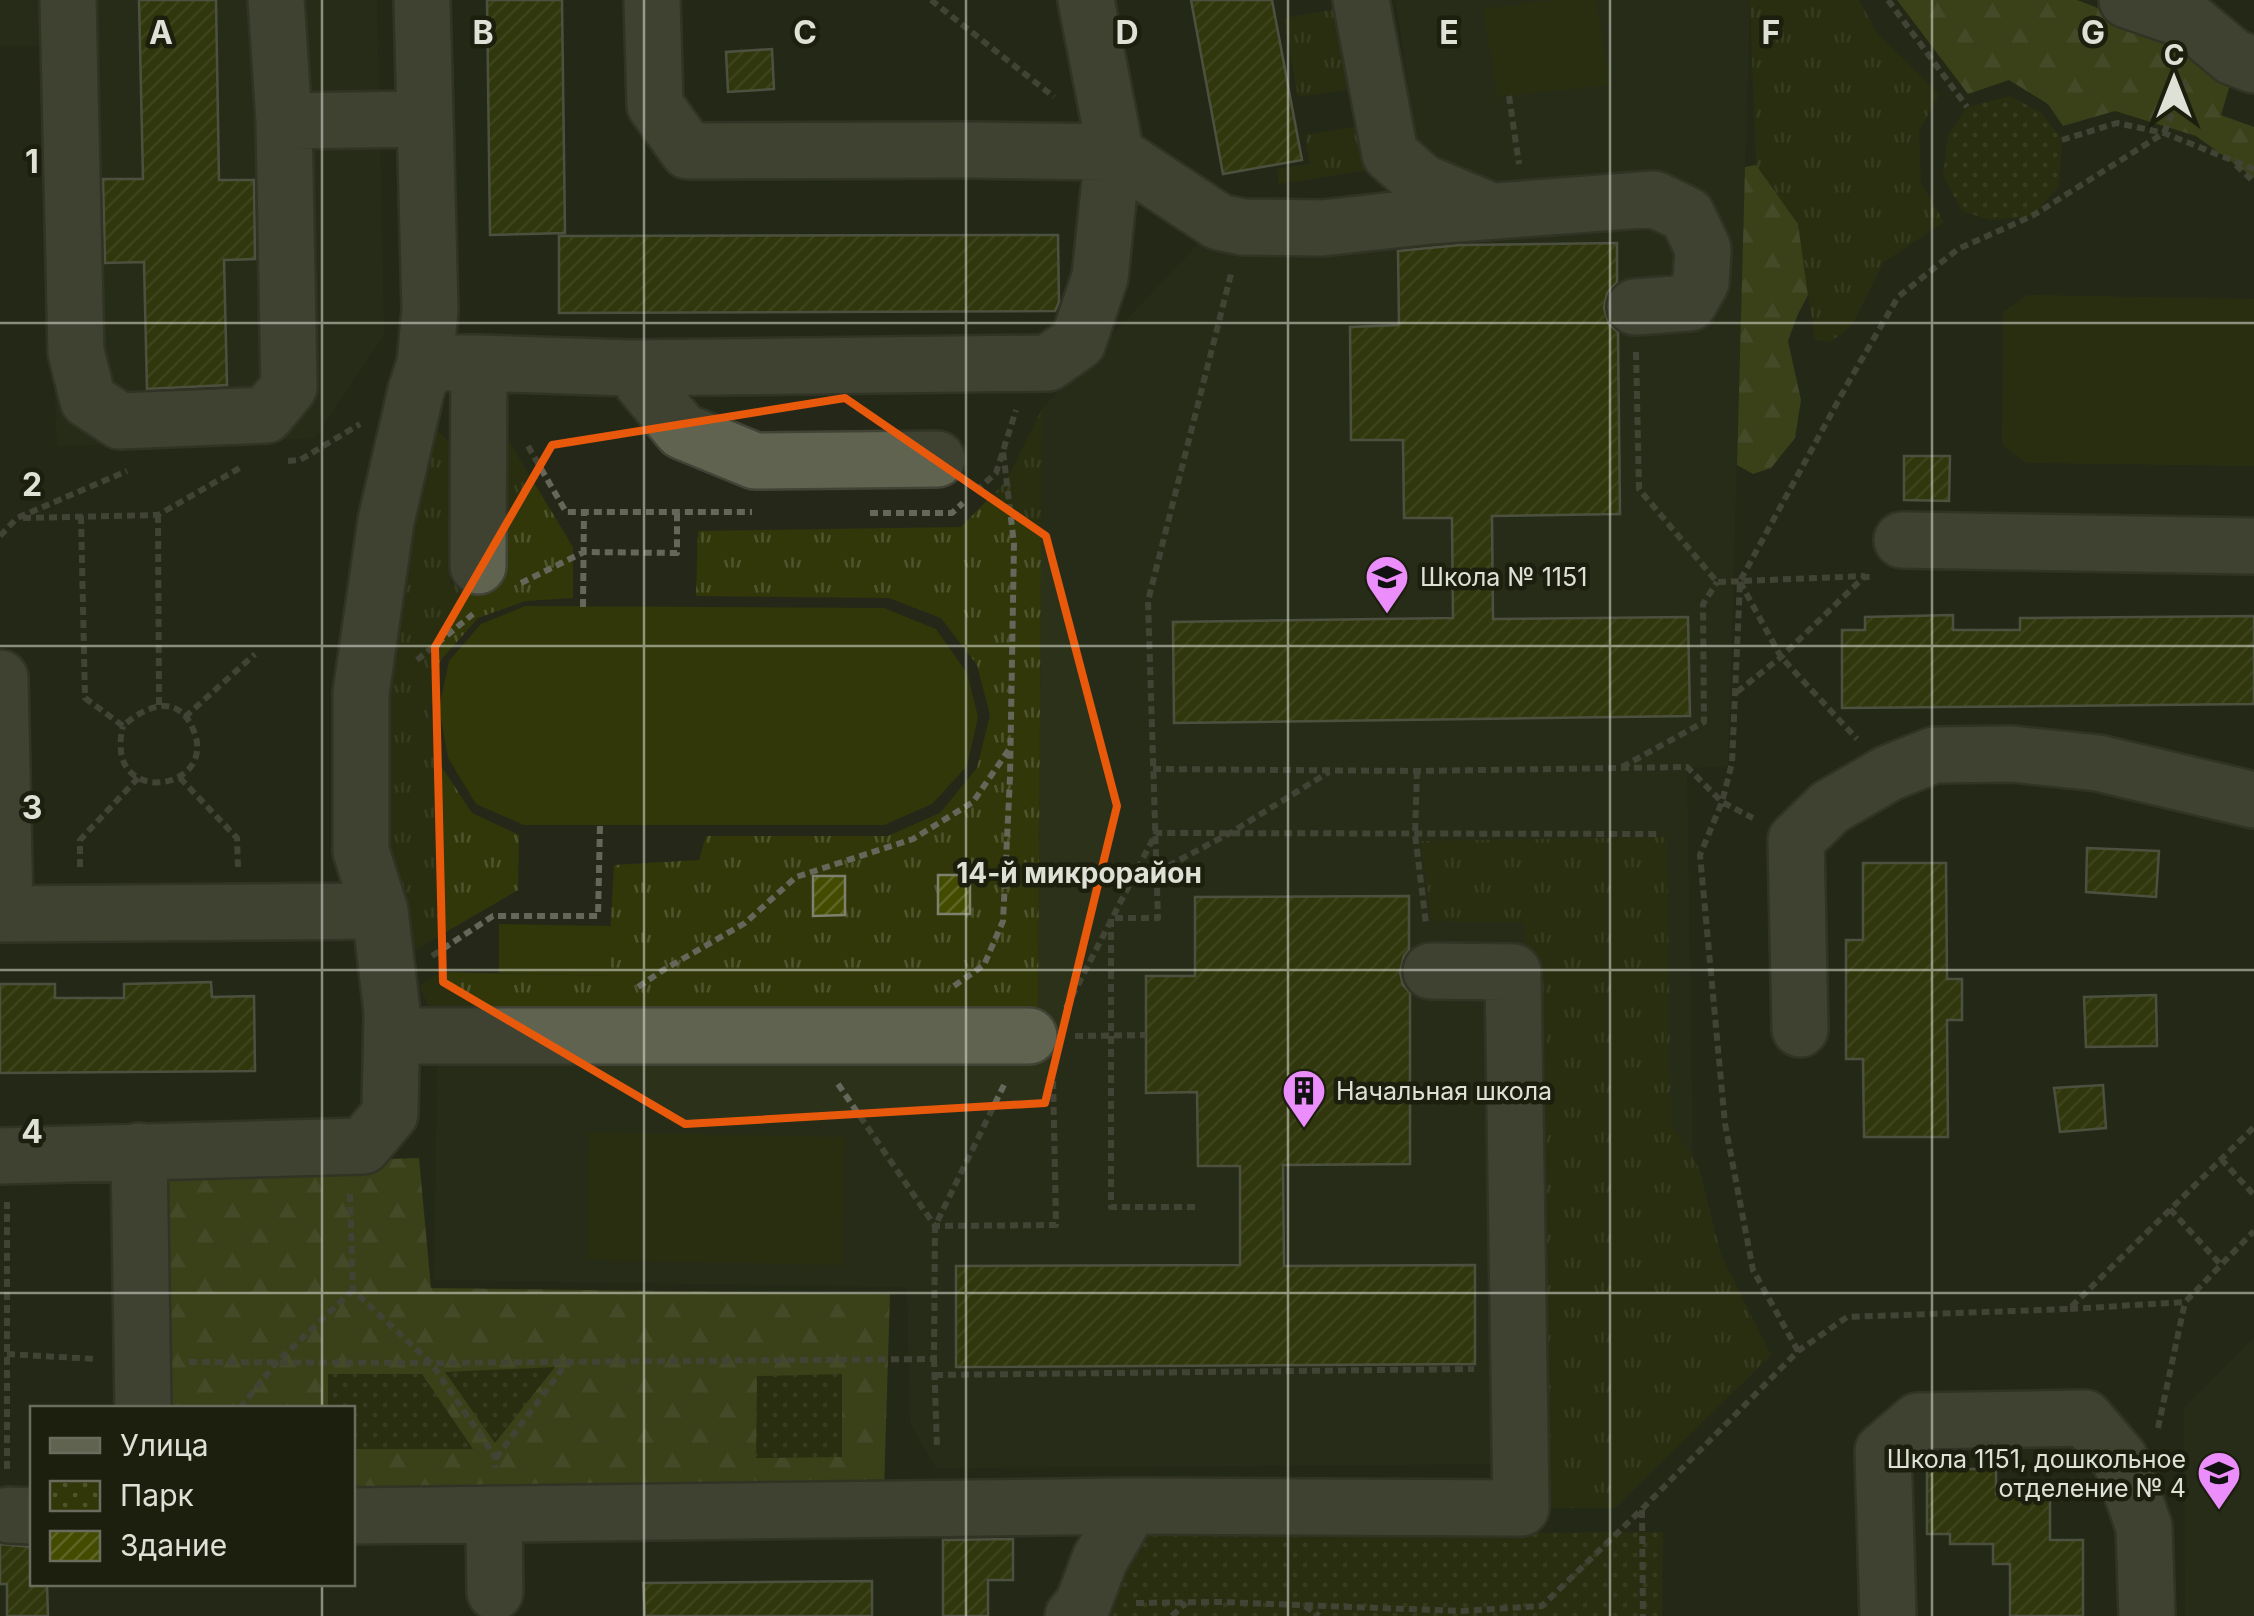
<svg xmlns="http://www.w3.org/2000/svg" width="2254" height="1616" viewBox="0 0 2254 1616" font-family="Inter,sans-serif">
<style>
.built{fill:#2c3119}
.grass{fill:url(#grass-tufts)}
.forest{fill:url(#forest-firs)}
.park{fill:url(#park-dots)}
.pitch{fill:#313709}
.building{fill:url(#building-hatch);stroke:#7d816d;stroke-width:2.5}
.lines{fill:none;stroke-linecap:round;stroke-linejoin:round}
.minor-casing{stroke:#404336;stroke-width:60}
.path{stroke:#646759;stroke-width:6;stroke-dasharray:8 5;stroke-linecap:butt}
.minor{stroke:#5f6350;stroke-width:55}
.marked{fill:none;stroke:#e8590c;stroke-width:8;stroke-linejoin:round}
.grid{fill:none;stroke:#dee1d6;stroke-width:2.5;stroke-opacity:0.55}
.labels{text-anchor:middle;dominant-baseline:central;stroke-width:9;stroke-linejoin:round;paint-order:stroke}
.poi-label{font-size:25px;fill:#dee1d6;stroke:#1c1f0e;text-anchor:start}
.neighbourhood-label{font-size:28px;font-weight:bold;fill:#dee1d6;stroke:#1c1f0e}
.grid-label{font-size:32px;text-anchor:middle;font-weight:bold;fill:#dee1d6;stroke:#1c1f0e;stroke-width:9;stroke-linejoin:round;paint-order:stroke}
</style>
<defs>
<pattern id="grass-tufts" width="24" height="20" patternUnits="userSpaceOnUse" patternTransform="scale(2.5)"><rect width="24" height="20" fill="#313709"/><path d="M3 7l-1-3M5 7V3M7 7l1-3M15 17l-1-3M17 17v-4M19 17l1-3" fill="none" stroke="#4e542c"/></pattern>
<pattern id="forest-firs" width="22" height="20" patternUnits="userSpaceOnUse" patternTransform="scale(2.5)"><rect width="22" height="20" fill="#545d1a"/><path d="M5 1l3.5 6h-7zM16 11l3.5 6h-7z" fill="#6c743b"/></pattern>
<pattern id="park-dots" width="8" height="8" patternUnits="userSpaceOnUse" patternTransform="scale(2.5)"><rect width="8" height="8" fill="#313709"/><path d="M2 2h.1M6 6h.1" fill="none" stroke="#4e542c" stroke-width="1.8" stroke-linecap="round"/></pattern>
<pattern id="building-hatch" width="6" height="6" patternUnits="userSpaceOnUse" patternTransform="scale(2.5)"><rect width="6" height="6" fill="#424b00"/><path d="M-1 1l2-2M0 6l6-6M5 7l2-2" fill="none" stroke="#5d6524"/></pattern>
</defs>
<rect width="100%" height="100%" fill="#252818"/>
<path class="built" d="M0 0H377L384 334 315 438 57 446 40 46H0Z
M1396 0H1750L1728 766 1687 768 1696 1379 1521 1464 936 1468 910 1423 907 1287 434 1280 438 1025 1038 1019 1042 409 1235 205 1424 200Z
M2254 1338V1616H2185L2184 1407Z"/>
<path class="grass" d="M1750 0H1859L1877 33 1939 94 1919 131 1921 183 1944 222 1884 262 1852 325 1831 342 1815 340 1798 224 1756 165Z
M1338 9 1353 89 1298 97 1284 18Z
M1360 126 1368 170 1279 184 1277 169 1310 164 1305 135Z
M1042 409 1038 1019 438 1025 419 986 441 972 608 976 614 865 699 860 706 836H888L940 813 977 768 990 715 977 665 941 618 889 598 696 596 698 531 961 527 1006 481Z
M490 410 573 547V598L525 601 478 618 440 661 430 710 439 763 472 813 519 835 518 890 415 950 378 853 376 761 421 436 438 431 452 445 450 584H489Z
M1667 837 1671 1124 1699 1168 1721 1255 1771 1355 1615 1508H1530L1524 923 1432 921 1421 841Z"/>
<path class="forest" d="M1897 0H2077L2134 22 2232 78 2221 115 2254 127V178L2196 136 2115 111 2063 126 2048 104 2009 80 1968 94Z
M1756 165 1798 224 1808 295 1798 314 1788 341 1801 400 1795 438 1771 468 1753 474 1737 465 1745 167Z
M419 1158 431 1288 890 1294 884 1491 353 1503 352 1408H153L152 1167Z"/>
<path class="park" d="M2010 96 2042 113 2062 140 2059 186 2032 216 1990 220 1962 211 1943 176 1948 135 1967 107Z
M555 1367 495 1443 445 1372Z
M328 1374H422L473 1449H353L352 1408H328Z
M842 1374V1457L756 1458 757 1376Z
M1663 1532 1662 1616H1105L1127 1536Z"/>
<path class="pitch" d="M1552 0H1596L1611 85 1498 97 1483 9Z
M2028 295 2254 299V466L2026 463 2002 445 2003 312Z
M525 606 884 608 936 629 967 673 978 717 967 766 932 804 884 825H524L476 804 448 758 439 708 449 661 481 624Z
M499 924 611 926 609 976 499 973Z
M589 1132 845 1137 843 1265 587 1260Z"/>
<path class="building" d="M139 0H216L219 180H254L255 259 224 260 227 385 147 389 144 262 105 263 103 179H143Z
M487 0H562L565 233 490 235Z
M1191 0H1272L1302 160 1223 174Z
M772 49 774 89 728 92 726 52Z
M1058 235 1059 302 1055 311 559 313V236Z
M1617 243V282L1607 293 1604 308 1609 324 1618 332 1620 514 1492 516 1493 619 1688 617 1690 716 1174 723 1173 622 1453 618 1452 518H1404L1403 440H1351L1350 327 1399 325 1398 251 1460 245Z
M1904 456H1950L1949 501 1904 500Z
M1953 615V630H2020V618L2254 616V704L1842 708V630H1865V617Z
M2087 848 2159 851 2156 897 2086 892Z
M1863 863H1946L1947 979H1962V1020H1947L1948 1137H1864L1863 1059H1846V940H1863Z
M938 875H970V914H938Z
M813 876H845V915L813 916Z
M1409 896V950L1404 956 1400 972 1403 985 1410 992V1164L1283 1165 1284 1266 1475 1265V1364L956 1367V1266L1240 1265V1166H1198L1197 1092 1146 1093V976H1195V897Z
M211 982 212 997 254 996 255 1071 0 1073V984H55V998H124V984Z
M2156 995 2157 1046 2086 1047 2084 997Z
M2103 1085 2106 1128 2060 1132 2054 1088Z
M1927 1469H1996V1494H2050V1540H2083V1616H2010V1564H1993V1544H1950V1534H1927Z
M1013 1539V1580H988V1616H943V1540Z
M0 1544 32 1547V1584H47L48 1616H7V1584H0Z
M872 1581V1616H645L643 1583Z"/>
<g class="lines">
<defs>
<path id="minor" d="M68 0 76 352 88 400 120 421 266 415 289 387 284 121 276 0
M1086 0 1114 144 1113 152 1219 222 1243 227 1322 228 1431 216 1654 199 1687 215 1703 249 1701 282 1689 303 1635 307
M1361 0 1390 154 1422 182 1484 208
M2127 0 2191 22 2233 57 2254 65
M284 121 425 119
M425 363H479L630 368 1048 363 1078 342 1100 277 1113 152 969 150 688 151 655 105 652 0
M630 368 682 431 755 461 937 459
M1902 540 2254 546
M478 566 479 363
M0 678 5 914
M0 914 380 911
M1800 1029 1796 840 1830 807 1889 773 1934 755 2012 754 2098 763 2254 800
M392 1036H1029
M139 1151 143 1408
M0 1156 363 1146 390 1114 392 1012 380 911 361 851V693L386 521 416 391 425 363 430 310 422 0
M1131 1506 1521 1508 1513 972 1431 971
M494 1514 495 1592
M9 1515 32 1516
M352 1516 1131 1506 1100 1559 1083 1604 1073 1616
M1888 1616 1883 1451 1918 1421 2085 1418 2120 1459 2144 1527 2147 1616"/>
</defs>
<use href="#minor" class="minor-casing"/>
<path class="path" d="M931 0 1054 97
M1888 0 1967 107
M1509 96 1519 164
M2062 140 2117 123 2164 133 2254 169
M2236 165 2254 182
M1636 352 1639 489 1717 582
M528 446 566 512H752
M288 461 300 460 360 424
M976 491 996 473 1016 410
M870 513H952L963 503
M158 515 159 705
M81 516 85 698 123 726C146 705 178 693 193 729 221 791 102 810 123 726
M23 518 158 515 243 466
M0 536 17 518 127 471
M1718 582 1865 576
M1740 582 1781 657 1857 739
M521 583 584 552 677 553V512
M583 607 584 512
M417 660 473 614
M1737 692 1781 657 1864 577H1870
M185 717 255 654
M1622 767 1704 722 1703 604 1717 582
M1153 769 1417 771 1687 767 1722 802 1753 818
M1417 771 1415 834 1426 924
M180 778 237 838 238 867
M80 867V840L138 778
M1157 872 1230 833 1329 772
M432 956 493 916H598L600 825
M954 986 984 965 1003 921 1010 777 1014 544 1003 451
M638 987 665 969 745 923 796 877 913 839 973 802 1010 748
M1066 1008 1156 833 1658 834
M1075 1036 1146 1035
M838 1084 935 1226 1056 1225 1053 1076
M2221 1159 2254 1195
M350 1194 353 1290 431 1363 496 1458 495 1468
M1195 1207H1111V918H1158L1148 601 1232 270
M2170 1209 2221 1265
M2070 1309 2185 1302 2254 1231
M1798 1351 1753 1270 1725 1124 1700 855 1722 802 1732 763 1740 581 1848 383 1898 297 1958 249 2032 216 2164 133 2186 82
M7 1354 96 1359
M934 1359 937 1448
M189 1362 431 1363 934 1359 935 1226 1005 1083
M935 1375 1474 1369
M240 1408 277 1362 353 1290
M2158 1428 2185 1302
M496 1458 569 1360
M7 1469V1202
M1642 1510 1643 1616
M1136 1603 1219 1602 1461 1611 1542 1606 1642 1509 1798 1351 1847 1317 2069 1309 2254 1127
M1305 1606 1319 1616
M1172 1616 1186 1603"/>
<use href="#minor" class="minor"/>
</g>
<path d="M0 0H2254V1616H0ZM845 398 1046 536 1117 806 1045 1103 685 1124 443 982 435 647 552 445Z" fill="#252818" fill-opacity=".55" fill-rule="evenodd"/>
<path class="marked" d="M845 398 1046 536 1117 806 1045 1103 685 1124 443 982 435 647 552 445Z"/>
<path class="grid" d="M322 0V1408M644 0V1616M966 0V1616M1288 0V1616M1610 0V1616M1932 0V1616M0 323H2254M0 646H2254M0 970H2254M0 1293H2254M322 1584V1616"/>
<defs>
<symbol id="school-pin" viewBox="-11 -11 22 30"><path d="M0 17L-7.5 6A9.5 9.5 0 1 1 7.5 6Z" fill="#eb8dfb" stroke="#1c1f0e"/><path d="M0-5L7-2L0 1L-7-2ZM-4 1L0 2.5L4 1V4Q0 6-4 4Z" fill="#111"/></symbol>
<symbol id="building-pin" viewBox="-11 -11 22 30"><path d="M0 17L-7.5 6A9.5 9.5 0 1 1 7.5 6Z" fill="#eb8dfb" stroke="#1c1f0e"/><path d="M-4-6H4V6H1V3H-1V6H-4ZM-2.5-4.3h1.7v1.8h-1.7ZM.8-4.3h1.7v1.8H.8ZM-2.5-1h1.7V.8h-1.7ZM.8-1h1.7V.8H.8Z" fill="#111"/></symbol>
</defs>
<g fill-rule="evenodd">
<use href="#school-pin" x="1362" y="552" width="50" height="68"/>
<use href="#building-pin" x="1279" y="1066" width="50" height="68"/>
<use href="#school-pin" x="2194" y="1448" width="50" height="68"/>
</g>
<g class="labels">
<g class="poi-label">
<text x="1420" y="577">Школа № 1151</text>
<text x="1336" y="1091">Начальная школа</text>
<text x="2186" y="1459" text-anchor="end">Школа 1151, дошкольное<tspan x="2186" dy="29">отделение № 4</tspan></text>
</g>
<g class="neighbourhood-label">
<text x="1079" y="873">14-й микрорайон</text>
</g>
</g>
<g class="grid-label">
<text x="161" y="44">A</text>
<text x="483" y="44">B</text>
<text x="805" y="44">C</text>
<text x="1127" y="44">D</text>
<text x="1449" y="44">E</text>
<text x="1771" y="44">F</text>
<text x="2093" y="44">G</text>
<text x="32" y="173">1</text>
<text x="32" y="496">2</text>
<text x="32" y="819">3</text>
<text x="32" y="1143">4</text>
</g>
<rect x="30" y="1406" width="325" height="180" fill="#1c1f0e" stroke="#6a6d5e" stroke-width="2.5"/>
<rect x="50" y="1438" width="50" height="15" fill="#5f6350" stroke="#6a6d5e" stroke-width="2.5"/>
<text x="120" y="1456" font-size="30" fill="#dee1d6">Улица</text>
<rect x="50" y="1481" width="50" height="30" fill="url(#park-dots)" stroke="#6a6d5e" stroke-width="2.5"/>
<text x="120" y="1506" font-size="30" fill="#dee1d6">Парк</text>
<rect x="50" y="1531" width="50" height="30" fill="url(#building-hatch)" stroke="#6a6d5e" stroke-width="2.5"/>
<text x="120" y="1556" font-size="30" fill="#dee1d6">Здание</text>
<g transform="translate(2174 80)" stroke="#1c1f0e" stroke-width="8" paint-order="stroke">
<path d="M0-8L18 38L0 25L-18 38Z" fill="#dee1d6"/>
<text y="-15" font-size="28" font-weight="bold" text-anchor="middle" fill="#dee1d6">С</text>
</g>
</svg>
